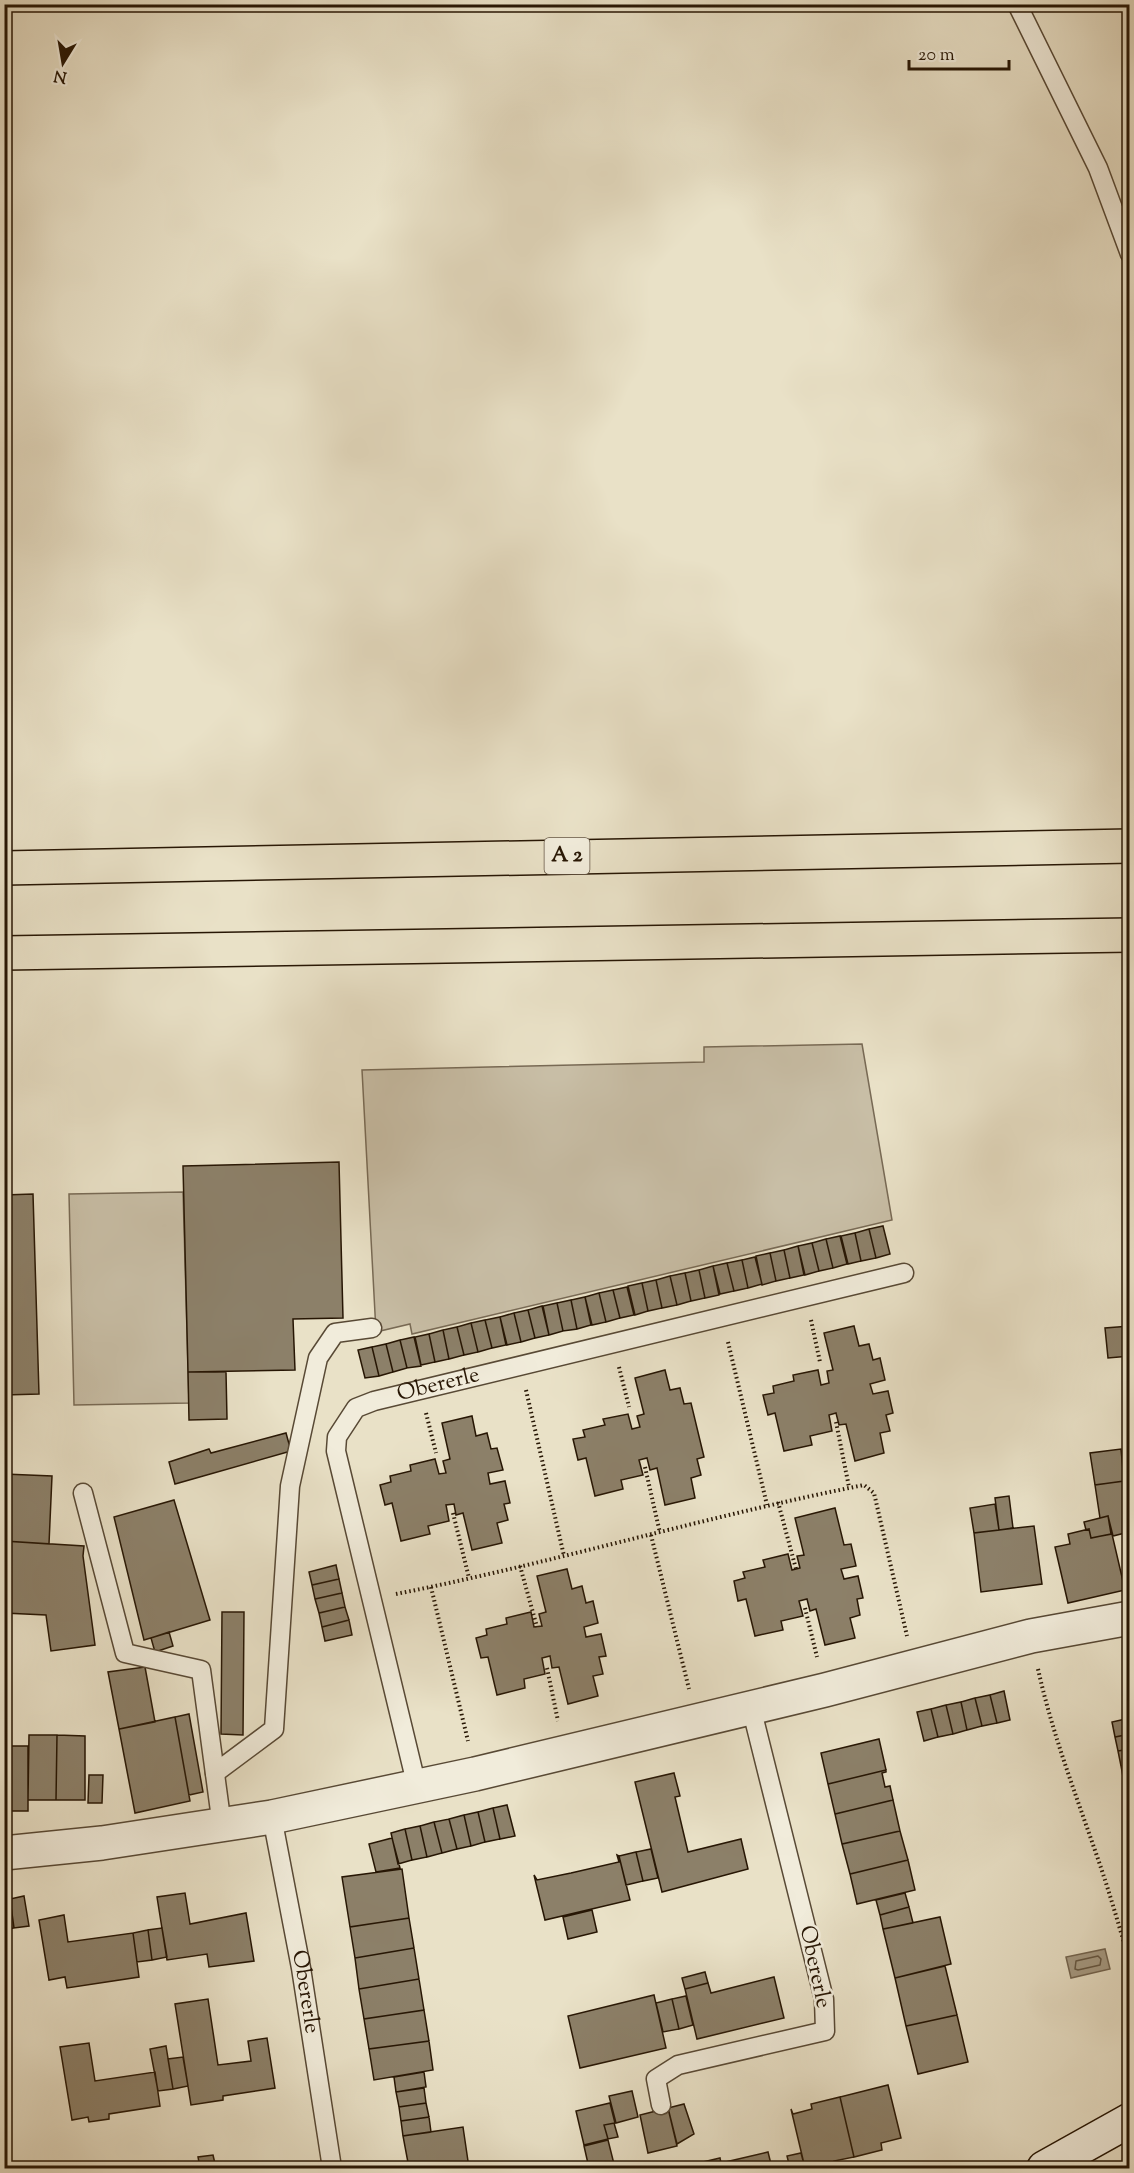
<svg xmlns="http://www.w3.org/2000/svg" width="1134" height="2173" viewBox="0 0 1134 2173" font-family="'Sorts Mill Goudy',serif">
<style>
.green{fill:#c8bea6;stroke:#786a55;stroke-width:1.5}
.water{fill:#a79c85;stroke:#746651;stroke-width:1.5}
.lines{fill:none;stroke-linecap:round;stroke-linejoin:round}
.shore{stroke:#675944;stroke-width:1.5}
.building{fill:#8c8069;stroke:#271604;stroke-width:1.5}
.lane-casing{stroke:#584935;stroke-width:21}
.street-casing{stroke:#584935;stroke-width:36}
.secondary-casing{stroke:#271604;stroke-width:36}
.highway-casing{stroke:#271604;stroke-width:36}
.path{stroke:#271604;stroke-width:4;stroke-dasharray:1.5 3;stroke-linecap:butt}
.lane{stroke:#f1ecdb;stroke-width:18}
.street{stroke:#f1ecdb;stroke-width:33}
.secondary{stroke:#f1ecdb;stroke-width:33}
.highway{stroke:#e9e1c7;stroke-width:33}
.labels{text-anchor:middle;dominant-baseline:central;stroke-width:5;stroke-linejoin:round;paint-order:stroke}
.shield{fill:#f1ecdb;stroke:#645644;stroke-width:1.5}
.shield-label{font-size:21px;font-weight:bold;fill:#271604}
.street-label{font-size:22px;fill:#271604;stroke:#f1ecdb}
</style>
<rect width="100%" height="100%" fill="#e9e1c7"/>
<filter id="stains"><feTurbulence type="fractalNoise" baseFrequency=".00333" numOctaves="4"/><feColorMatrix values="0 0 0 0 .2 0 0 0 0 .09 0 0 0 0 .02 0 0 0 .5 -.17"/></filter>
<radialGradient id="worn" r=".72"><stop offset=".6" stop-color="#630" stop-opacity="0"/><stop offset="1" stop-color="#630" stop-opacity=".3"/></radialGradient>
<path class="green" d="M862 1044 892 1220 412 1334 410 1324 376 1332 362 1070 704 1062V1047Z
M183 1192 189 1403 74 1405 69 1194Z"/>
<path class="water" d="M1105 1949 1110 1969 1071 1978 1066 1957Z"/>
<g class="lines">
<path class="shore" d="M1098 1956 1101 1959 1100 1965 1078 1970 1075 1969 1076 1961Z"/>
</g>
<path class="building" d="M339 1162 343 1318 293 1319 295 1370 188 1372 183 1166Z
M33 1194 39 1394 4 1395V1195Z
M883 1226 890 1254 876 1258 869 1229Z
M869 1229 876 1258 861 1261 855 1233Z
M855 1233 861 1261 848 1264 841 1236Z
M840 1236 847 1264 833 1268 826 1239Z
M826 1239 833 1268 819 1271 812 1243Z
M812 1243 819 1271 805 1275 798 1246Z
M798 1246 804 1275 790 1278 784 1250Z
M784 1250 790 1278 776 1281 770 1253Z
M770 1253 776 1281 762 1285 756 1256Z
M755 1257 762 1284 748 1288 742 1260Z
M742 1260 748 1288 734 1291 727 1263Z
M727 1263 734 1291 720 1294 713 1266Z
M713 1266 719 1295 705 1298 699 1270Z
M699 1270 705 1298 691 1301 685 1273Z
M685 1273 691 1301 677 1305 670 1276Z
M670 1276 677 1305 662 1308 656 1280Z
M656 1280 662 1308 648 1311 642 1283Z
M642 1283 648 1311 635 1315 628 1286Z
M627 1287 634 1315 620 1318 613 1290Z
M613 1290 620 1318 606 1322 599 1293Z
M599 1293 606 1322 592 1325 585 1297Z
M585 1297 591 1325 577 1329 571 1300Z
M571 1300 577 1329 563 1331 557 1303Z
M557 1303 563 1331 549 1335 543 1306Z
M542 1306 549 1335 535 1338 528 1310Z
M528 1310 535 1338 521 1342 514 1313Z
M514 1313 521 1342 507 1345 500 1317Z
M500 1317 506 1345 492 1348 485 1320Z
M485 1320 492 1348 478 1352 471 1323Z
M471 1323 478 1352 464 1355 457 1327Z
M854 1326 859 1346 869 1344 873 1360 880 1358 885 1380 870 1384 873 1394 888 1391 893 1413 886 1415 890 1431 880 1433 884 1453 855 1461 846 1424 839 1425 836 1413 829 1415 832 1431 810 1436 812 1445 784 1451 775 1413 768 1415 763 1395 774 1393 773 1386 794 1381 793 1375 818 1370 821 1385 829 1383 827 1371 833 1370 824 1333Z
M1130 1326V1356L1108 1358 1105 1328Z
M457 1327 464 1355 449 1359 443 1330Z
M443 1330 449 1359 435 1362 429 1334Z
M429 1334 435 1362 421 1365 415 1337Z
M414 1337 421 1366 407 1368 400 1340Z
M400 1340 407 1368 393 1372 386 1344Z
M386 1344 393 1372 379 1376 372 1347Z
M372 1347 379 1376 365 1378 358 1350Z
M665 1370 670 1390 680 1388 684 1404 691 1403 704 1457 697 1459 701 1475 691 1478 695 1498 665 1505 657 1468 650 1470 647 1458 639 1460 643 1475 621 1480 623 1489 595 1496 586 1458 578 1460 573 1439 585 1437 583 1430 605 1425 603 1419 628 1414 632 1429 640 1427 637 1416 644 1414 635 1378Z
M188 1372H226L227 1419 189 1420Z
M472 1416 476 1436 487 1433 491 1449 497 1448 503 1470 488 1473 490 1484 505 1481 510 1503 504 1504 508 1520 497 1523 502 1543 472 1550 463 1513 456 1515 454 1504 446 1505 449 1521 428 1526 430 1534 401 1541 392 1503 385 1505 380 1485 391 1482 390 1476 411 1471 410 1465 435 1459 439 1474 446 1473 443 1461 450 1459 442 1423Z
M286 1433 291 1451 175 1484 169 1462 209 1449 211 1453Z
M1121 1449 1124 1481 1095 1485 1090 1453Z
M4 1474 52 1476 49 1544 4 1541Z
M1124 1481 1129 1532 1113 1536 1108 1516 1100 1518 1095 1485Z
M1009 1496 1013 1528 999 1530 995 1498Z
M174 1500 210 1620 144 1640 114 1517Z
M995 1504 999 1530 974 1533 970 1508Z
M835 1508 844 1545 851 1544 856 1566 841 1569 844 1579 858 1576 863 1598 857 1599 860 1615 850 1618 855 1638 825 1645 816 1609 810 1611 807 1599 799 1601 803 1616 781 1621 783 1630 755 1636 746 1599 738 1601 734 1581 745 1578 743 1572 765 1567 763 1560 788 1554 792 1570 800 1568 797 1556 804 1555 795 1518Z
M1108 1516 1111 1534 1091 1538 1089 1529 1086 1530 1084 1522Z
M1034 1526 1042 1584 981 1592 974 1533Z
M1089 1529 1091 1538 1112 1534 1125 1590 1068 1603 1055 1547 1070 1544 1068 1534Z
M4 1541 84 1546 83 1556 95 1645 51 1651 46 1615 4 1613Z
M336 1565 339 1579 312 1585 309 1572Z
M567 1569 572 1589 582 1586 586 1603 593 1601 598 1623 584 1627 586 1637 601 1634 606 1656 599 1657 603 1674 593 1676 598 1696 568 1704 559 1667 552 1668 550 1656 542 1658 545 1674 524 1679 525 1688 497 1695 488 1657 481 1658 476 1638 487 1635 486 1629 507 1624 506 1618 531 1612 534 1627 542 1626 539 1614 546 1612 537 1576Z
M339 1579 342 1593 315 1599 312 1585Z
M342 1593 345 1607 319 1613 315 1599Z
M345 1607 349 1620 322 1627 319 1613Z
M222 1612H244L243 1735 221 1734Z
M349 1620 352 1635 325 1641 322 1627Z
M169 1632 173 1646 155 1652 151 1638Z
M145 1667 155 1722 119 1729 108 1672Z
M1004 1691 1010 1720 997 1723 990 1695Z
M990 1695 997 1723 982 1726 975 1698Z
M975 1698 982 1726 967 1730 961 1702Z
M961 1702 967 1730 953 1734 946 1705Z
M946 1705 953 1734 938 1737 931 1709Z
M931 1709 938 1737 924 1741 917 1712Z
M189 1714 203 1792 189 1795 175 1717Z
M175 1717 190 1801 135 1813 119 1729Z
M1130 1718V1734L1115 1737 1112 1722Z
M1130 1734V1749L1118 1751 1115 1737Z
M29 1735H57L56 1800H28Z
M57 1735 85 1736V1800H56Z
M879 1739 886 1770 828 1784 821 1753Z
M4 1746H28V1811H4Z
M1130 1749V1765L1121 1766 1118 1751Z
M1130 1765V1781L1124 1782 1121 1766Z
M886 1770V1772L882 1773 885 1787 890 1786 893 1800 835 1814 828 1784Z
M674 1773 680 1796 675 1797 688 1852 741 1839 748 1869 662 1892 635 1782Z
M89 1775H103L102 1803H88Z
M1130 1781V1797H1127L1124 1782Z
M893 1800 900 1831 842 1844 835 1814Z
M507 1805 515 1836 500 1839 493 1808Z
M493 1808 500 1839 485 1842 478 1812Z
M478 1812 485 1842 471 1846 464 1815Z
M464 1815 471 1846 457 1849 449 1819Z
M449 1819 457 1849 442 1853 434 1822Z
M434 1822 442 1853 427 1857 420 1826Z
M420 1826 427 1857 412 1860 405 1829Z
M405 1829 412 1860 398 1864 391 1833Z
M900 1831 908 1860 850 1874 842 1844Z
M392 1838 400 1868 376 1872 369 1844Z
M651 1849 658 1878 643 1881 636 1852Z
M636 1852 643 1881 626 1885 619 1856Z
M617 1855 619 1856 630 1900 545 1920 534 1875 537 1880 571 1873 619 1862Z
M908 1860 915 1890 857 1904 850 1874Z
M402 1869 409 1918 350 1927 342 1877Z
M185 1893 190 1924 246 1913 254 1961 209 1967 207 1954 167 1960 157 1897Z
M905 1893 909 1907 880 1915 876 1900Z
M24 1896 29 1926 14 1928 10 1899Z
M4 1899H10L14 1928 4 1930Z
M909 1907 913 1923 883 1929 880 1915Z
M592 1910 597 1932 568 1939 563 1917Z
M64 1915 68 1942 133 1933 139 1977 67 1988 65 1977 49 1980 39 1920Z
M940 1917 951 1964 895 1978 883 1929Z
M409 1918 414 1948 355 1958 350 1927Z
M162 1928 167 1957 152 1960 148 1930Z
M148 1930 152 1960 137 1962 133 1933Z
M414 1948 419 1979 359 1989 355 1958Z
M945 1966 957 2015 906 2026 895 1978Z
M705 1972 708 1983 685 1989 682 1978Z
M774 1977 784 2018 697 2039 685 1989 708 1983 711 1993Z
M419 1979 424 2010 364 2019 359 1989Z
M654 1995 666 2048 580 2068 568 2016Z
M686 1996 693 2025 679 2029 672 1999Z
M208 1999 218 2065 251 2061 248 2041 267 2038 275 2088 223 2096V2100L191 2105 175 2004Z
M672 1999 679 2029 663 2032 656 2003Z
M424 2010 429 2041 369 2049 364 2019Z
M957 2015 968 2062 918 2074 906 2026Z
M429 2041 433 2070 374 2080 369 2049Z
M89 2043 95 2081 155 2072 160 2106 109 2114V2119L89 2122 88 2117 72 2120 60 2047Z
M166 2046 173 2089 158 2091 150 2049Z
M183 2057 188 2086 173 2089 168 2059Z
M424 2072 426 2087 396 2092 394 2077Z
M888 2085 901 2138 881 2143 882 2150 854 2157 840 2097Z
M424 2088 426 2103 399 2107 396 2092Z
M632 2091 638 2117 616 2123 609 2096Z
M840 2097 854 2157 834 2161 835 2166 825 2168H805L791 2109 793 2114 812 2109 811 2104Z
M426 2103 429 2117 401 2121 399 2107Z
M610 2103 615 2123 604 2125 608 2139 584 2145 576 2111Z
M684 2104 694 2134 677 2144 668 2108Z
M668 2108 677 2146 648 2153 640 2115Z
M429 2117 431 2132 403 2136 401 2121Z
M614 2123 618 2137 608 2139 604 2125Z
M463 2127 469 2168H409L403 2136Z
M608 2140 615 2168H589L584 2146Z
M768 2152 772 2168 682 2167 720 2158 721 2163Z
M801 2153 805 2168H790L787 2156Z
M213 2155 216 2168H200L198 2157Z"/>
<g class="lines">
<defs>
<g id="lane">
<path d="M1017 4 1098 168 1130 254"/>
<path d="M83 1493 125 1653 201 1670 222 1826"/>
<path d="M215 1773 274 1729 290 1486 318 1358 335 1333 372 1328"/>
<path id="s1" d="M417 1787 336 1451 337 1437 356 1408 374 1401 904 1273"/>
<path id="s2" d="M272 1817 301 1968 332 2168"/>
<path d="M661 2105 656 2079 678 2065 825 2031 824 1999 751 1707"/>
</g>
<path id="street" d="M4 1853 102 1843 272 1817 475 1774 825 1690 1031 1636 1130 1618"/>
<path id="secondary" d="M1044 2168 1130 2120"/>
<path id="highway" d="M4 868 1130 846
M4 953 1130 935"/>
</defs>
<use href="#lane" class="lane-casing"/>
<use href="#street" class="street-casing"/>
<use href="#secondary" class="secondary-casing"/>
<use href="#highway" class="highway-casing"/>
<path class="path" d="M811 1320 820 1362
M728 1342 767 1505
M619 1367 629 1407
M526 1390 564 1556
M426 1413 436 1453
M836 1422 849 1487
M645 1467 660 1533
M778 1502 796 1569
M453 1513 469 1578
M651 1535 689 1689
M520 1566 537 1627
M431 1587 468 1741
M396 1594C553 1563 707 1516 864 1485L874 1493 907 1636
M805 1608 817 1657
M547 1668 558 1721
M1038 1669C1053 1737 1078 1800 1100 1865 1111 1897 1120 1930 1130 1962"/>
<use href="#lane" class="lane"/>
<use href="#street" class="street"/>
<use href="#secondary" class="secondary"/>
<use href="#highway" class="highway"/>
</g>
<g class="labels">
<rect class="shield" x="544.5" y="838" width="45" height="36" rx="4.5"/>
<g class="shield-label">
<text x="567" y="856">A 2</text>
</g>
<g class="street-label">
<text stroke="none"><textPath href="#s1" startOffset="480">Obererle</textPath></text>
<text transform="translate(814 1967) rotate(78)">Obererle</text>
<text stroke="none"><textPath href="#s2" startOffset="178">Obererle</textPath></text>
</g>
</g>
<rect width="1134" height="2173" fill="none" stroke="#e9e1c7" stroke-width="24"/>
<rect x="6" y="6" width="1122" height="2161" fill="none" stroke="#271604" stroke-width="3"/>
<rect x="12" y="12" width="1110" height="2149" fill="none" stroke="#271604" stroke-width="1.5"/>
<g transform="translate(63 63) rotate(191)" stroke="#f1ecdb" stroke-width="4.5" paint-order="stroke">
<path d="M0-4.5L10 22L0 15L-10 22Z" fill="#271604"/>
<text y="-9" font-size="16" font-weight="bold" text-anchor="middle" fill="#271604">N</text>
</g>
<path d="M909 60v9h100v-9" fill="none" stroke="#271604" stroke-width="3"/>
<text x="918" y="60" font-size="18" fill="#271604" stroke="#f1ecdb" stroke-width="4.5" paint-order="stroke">20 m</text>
<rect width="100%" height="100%" filter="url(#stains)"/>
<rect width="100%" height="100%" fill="url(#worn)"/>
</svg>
